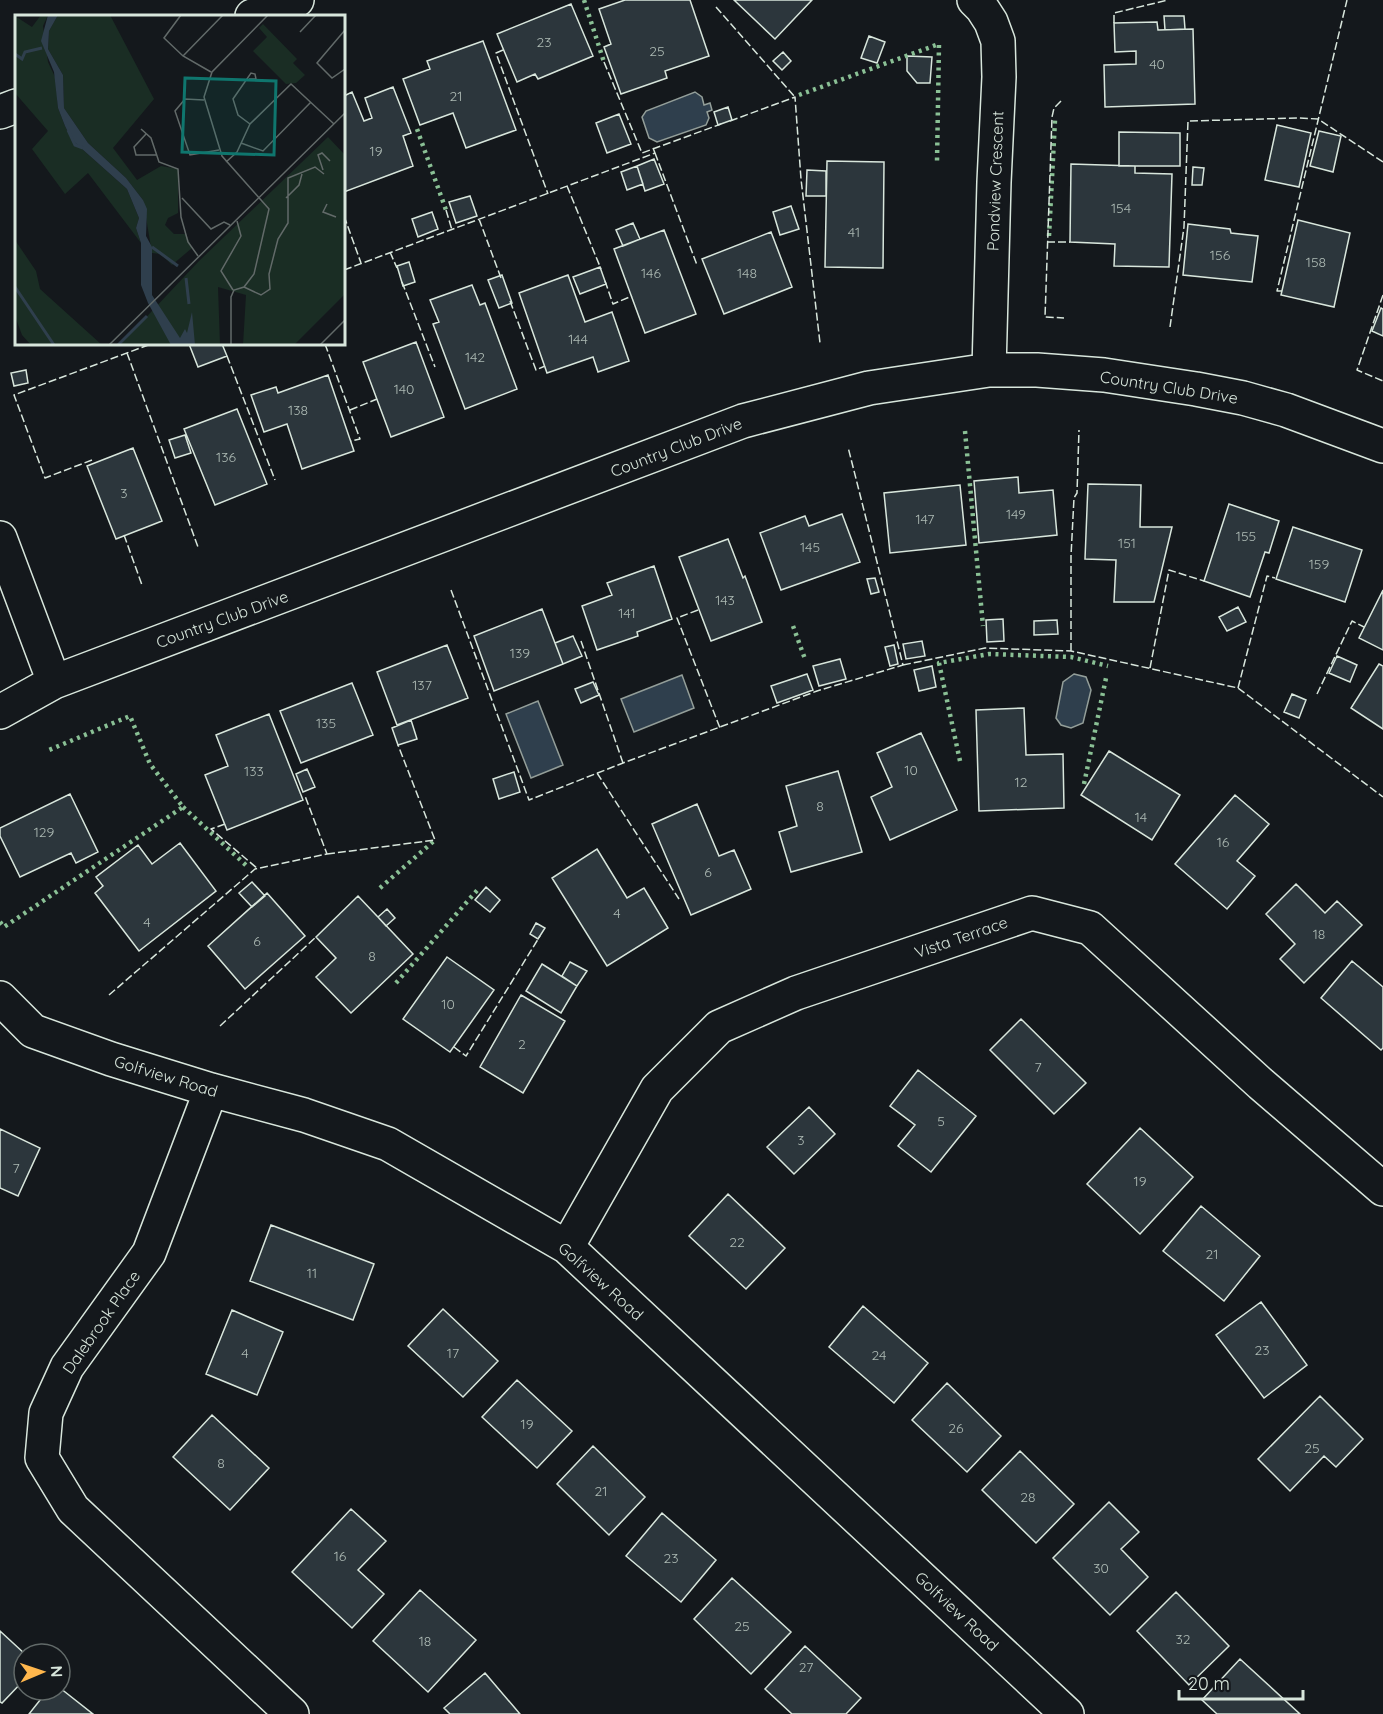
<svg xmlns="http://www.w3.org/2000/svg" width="1383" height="1714" viewBox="0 0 1383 1714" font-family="Quicksand,sans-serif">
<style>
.water{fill:#2f3f4d;stroke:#939e99;stroke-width:1.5}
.building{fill:#2c363c;stroke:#d8e6dc;stroke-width:1.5}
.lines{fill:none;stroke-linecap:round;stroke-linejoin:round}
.minor-casing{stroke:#d8e6dc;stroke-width:36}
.minor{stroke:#14181c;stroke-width:33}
.hedge{stroke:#8ac095;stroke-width:4.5;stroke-dasharray:3 4.5;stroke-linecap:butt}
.fence{stroke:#d8e6dc;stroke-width:1.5;stroke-dasharray:8 3;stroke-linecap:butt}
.labels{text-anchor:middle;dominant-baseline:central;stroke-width:4.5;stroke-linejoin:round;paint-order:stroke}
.number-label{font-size:14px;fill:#adbab4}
.street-label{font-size:16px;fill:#d8e6dc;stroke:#14181c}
.inset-river{fill:none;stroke:#2f3f4d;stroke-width:3}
.inset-road{fill:none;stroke:#626a69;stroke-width:1.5}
.view{fill:#0f766e;fill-opacity:0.15;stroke:#0f766e;stroke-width:3}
.inset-edge{fill:none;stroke:#d8e6dc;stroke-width:3}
</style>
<rect width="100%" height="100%" fill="#14181c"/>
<path class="water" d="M695 92 702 97 704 105 710 103 712 110 707 112 709 118 706 125 657 142 649 138 642 117 646 111Z
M1074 674 1086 677 1091 690 1083 723 1071 728 1061 725 1056 718 1063 682Z
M682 675 694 708 634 732 621 699Z
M538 701 563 765 531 778 506 714Z"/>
<path class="building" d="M625 0H690L709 56 665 71 667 78 621 94 604 47 611 44 599 9Z
M734 0H812L775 39Z
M571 4 593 56 538 79 535 74 517 82 497 34Z
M1164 16H1184L1185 29 1165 30Z
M1157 22 1158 30 1193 29 1195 104 1105 107 1104 65 1136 64V51L1115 52 1114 23Z
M869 36 885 42 877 63 861 58Z
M483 41 516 130 466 148 453 113 420 125 403 79 430 69 427 61Z
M783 52 791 61 782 70 773 61Z
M907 56 932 57 930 83H917L907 71Z
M393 87 411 133 403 136 413 166 344 192V96L352 92 364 121 372 118 365 98Z
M728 107 732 120 718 125 714 112Z
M619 114 631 144 607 153 596 123Z
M1277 125 1311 133 1299 187 1265 180Z
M1319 131 1341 136 1333 172 1310 166Z
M1119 132 1180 133V166H1119Z
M654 159 664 184 645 191 637 166Z
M827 161 884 162 883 268 825 267Z
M1071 164 1135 166V173L1172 174 1169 267 1114 266 1115 244 1070 242Z
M637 166 643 184 627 190 621 172Z
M1193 167 1204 168 1202 185H1192Z
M807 170 826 171V196H806Z
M470 196 477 216 456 223 449 202Z
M791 206 799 229 780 235 773 212Z
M432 212 438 229 418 237 412 219Z
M1298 220 1350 233 1334 307 1281 295Z
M633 223 640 239 623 246 616 230Z
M1188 224 1230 229 1231 233 1258 236 1252 282 1183 275Z
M664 230 696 314 645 333 614 249Z
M771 232 792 287 724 314 702 259Z
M409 262 415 282 403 286 397 266Z
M600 267 606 284 580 294 573 277Z
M502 275 512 303 499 308 488 280Z
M568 275 585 322 612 312 629 361 598 372 593 357 547 373 519 293Z
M472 285 480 305 485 303 517 389 465 409 433 324 439 322 430 300Z
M1381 308 1383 309V336L1372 331Z
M416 342 444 417 391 437 363 362Z
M189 344H222L227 356 198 367Z
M26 370 28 383 14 386 11 373Z
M328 375 354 451 302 469 287 424 264 432 251 395 276 387 278 393Z
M237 409 267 484 215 505 184 429Z
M185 435 191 453 175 458 169 440Z
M133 448 162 521 116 539 87 466Z
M1018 477 1019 493 1053 490 1057 535 979 543 974 481Z
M1088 484 1141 485 1140 527H1172L1154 602H1114L1116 560 1085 559Z
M960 485 966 545 890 553 884 493Z
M1229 504 1279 521 1269 553 1265 552 1250 597 1204 581Z
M842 514 860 562 781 590 760 533 805 516 809 526Z
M1293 527 1362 550 1345 602 1276 579Z
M728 539 743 578 745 576 762 622 711 641 679 557Z
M654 566 672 619 637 632 638 636 597 650 582 606 612 595 607 583Z
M875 578 879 592 871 594 867 579Z
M1383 590V650L1359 638Z
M1238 607 1246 622 1227 631 1219 617Z
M542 609 563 664 494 691 474 636Z
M1003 619 1004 641 987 642 986 620Z
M1057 620 1058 634 1034 635V621Z
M573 636 582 656 563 664 555 643Z
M922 641 925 656 906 659 903 644Z
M447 645 468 698 397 725 377 672Z
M894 645 898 664 890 666 885 647Z
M1337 656 1357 665 1350 682 1329 673Z
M840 659 846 679 819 686 813 666Z
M1379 664 1383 666V729L1351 708Z
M932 666 936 687 919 691 914 670Z
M807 674 813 690 777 703 771 686Z
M593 682 599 695 581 703 575 689Z
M352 683 373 735 301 763 280 711Z
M1292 694 1306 700 1299 718 1284 712Z
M1024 708 1026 755 1063 754 1064 808 979 811 976 710Z
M269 714 303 800 227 830 205 775 228 766 216 735Z
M411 720 417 739 398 745 392 728Z
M921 733 957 810 890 840 871 797 892 787 877 753Z
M1109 751 1180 795 1152 840 1081 795Z
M307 769 315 787 303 792 296 774Z
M838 771 862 852 791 872 779 832 797 826 786 786Z
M514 772 520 792 499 799 493 779Z
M70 794 98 852 76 863 71 853 20 877 0 836V828Z
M1235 795 1269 824 1237 861 1255 876 1227 909 1175 864Z
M697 804 719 856 734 850 751 889 691 915 652 824Z
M180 843 216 891 139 951 95 893 103 886 96 877 138 845 152 864Z
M597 849 627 898 644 888 668 928 607 966 552 878Z
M252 882 265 896 252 907 239 893Z
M1296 884 1325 913 1337 901 1362 925 1304 983 1280 959 1295 944 1266 914Z
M486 887 500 900 490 912 475 900Z
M267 893 305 936 245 989 208 946Z
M358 896 413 954 351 1013 316 977 336 958 316 937Z
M387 909 395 918 386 926 378 917Z
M536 923 545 928 538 939 530 934Z
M447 957 494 990 450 1052 403 1019Z
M1352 961 1383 987V1048L1381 1050 1321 998Z
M570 962 587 971 577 986 562 976Z
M542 964 577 986 561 1013 526 991Z
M521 995 565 1021 523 1093 480 1067Z
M1021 1019 1086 1083 1054 1114 990 1050Z
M918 1070 976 1116 931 1172 898 1146 915 1125 890 1106Z
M809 1107 835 1134 794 1174 767 1147Z
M1140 1128 1193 1177 1140 1234 1087 1184Z
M0 1129 40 1148 18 1196 0 1188Z
M728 1194 785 1248 746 1289 689 1236Z
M1201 1206 1260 1256 1224 1301 1163 1251Z
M271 1225 374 1264 353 1320 250 1281Z
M1261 1302 1307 1365 1264 1398 1216 1335Z
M863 1306 928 1363 894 1403 829 1347Z
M443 1309 498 1361 463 1397 408 1346Z
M232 1310 283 1332 257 1395 206 1374Z
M517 1380 572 1431 537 1468 482 1417Z
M947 1383 1001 1436 967 1472 912 1420Z
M1320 1396 1363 1439 1336 1467 1324 1456 1290 1491 1258 1459Z
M212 1415 269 1468 230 1510 173 1457Z
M593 1446 645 1497 609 1535 557 1484Z
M1020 1451 1074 1504 1036 1543 982 1490Z
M1109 1502 1139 1532 1121 1549 1148 1577 1110 1615 1053 1558Z
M351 1509 386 1541 358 1570 384 1594 352 1628 292 1572Z
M662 1513 716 1560 681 1602 626 1556Z
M732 1578 791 1632 751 1674 694 1619Z
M420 1590 476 1640 428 1692 373 1641Z
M1176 1592 1229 1646 1189 1685 1137 1631Z
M0 1631 25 1654 24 1680 2 1703 0 1702Z
M805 1646 861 1698 846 1714H792L765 1689Z
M1240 1659 1300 1714H1217L1202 1700Z
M485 1673 520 1714H450L444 1708Z
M60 1688 93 1714H29L48 1690H60Z"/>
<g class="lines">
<defs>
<path id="minor" d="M974 0 982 8 991 22 998 41 999 77 994 182 989 370
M252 16 297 0
M0 112 16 106
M0 538 54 682
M0 712 54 682 743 421 869 388 989 370H1037L1104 375 1196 389 1243 398 1286 410 1383 446
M0 998 33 1031 111 1059 211 1090 304 1115 388 1144 567 1247 1067 1714
M211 1090 149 1253 67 1367 46 1413 42 1458 73 1509 292 1714
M567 1247 657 1089 719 1027 796 993 1032 913 1090 928 1261 1084 1383 1189"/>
</defs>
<use href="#minor" class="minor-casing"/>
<use href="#minor" class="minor"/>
<path class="hedge" d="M584 0 604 62
M799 95 939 44 937 162
M417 129 446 210
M1049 236 1055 120
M965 431 983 626
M793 626 805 659
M960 761 939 663 989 654 1071 657 1108 666
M1084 784 1106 678
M183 807 249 868
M380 888 435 840
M0 922 4 927 183 807 150 764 130 716 49 750
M396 983 480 887"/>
<path class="fence" d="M716 7 795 97
M1114 23V13L1168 0
M503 50 496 53 548 194
M604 62 642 153 721 124
M1061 101 1054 108 1052 117 1045 317 1064 318
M730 121 795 97 801 179 820 343
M655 153 697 265
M567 186 601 269
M446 210 452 230
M344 216 361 263
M479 219 501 278
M1047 242H1070
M390 252 397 268
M344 270 655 153 653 148
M605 281 613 304 632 296
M402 282 435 367
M1282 291H1277L1347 0
M1383 295 1357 370 1383 381
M510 301 536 370 545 366
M1170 327 1184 227 1188 121 1299 118 1318 119 1383 162
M325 344 360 439 351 441
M127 353 198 547
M227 356 275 480
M350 410 377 399
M92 460 45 478 14 395 151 344
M124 535 142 585
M451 590 529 800 623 763 817 691 903 665 848 447
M698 610 677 618 720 728
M581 641 623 763
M1071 651V556L1074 498 1077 493 1079 430
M903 665 985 648 1071 651 1238 688 1383 797
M1150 668 1169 570 1204 581
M1238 688 1267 576 1275 578
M1317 694 1352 621 1364 627
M597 773 679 899
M225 824 211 829 258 869
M327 854 435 840 398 745
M109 995 255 869 327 854 305 796
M220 1026 316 937
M454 1047 466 1056 540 936"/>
</g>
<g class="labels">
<g class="number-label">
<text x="544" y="42">23</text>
<text x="657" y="51">25</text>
<text x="1157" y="64">40</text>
<text x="456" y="96">21</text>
<text x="376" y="151">19</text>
<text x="1121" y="208">154</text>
<text x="854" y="232">41</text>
<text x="1220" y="255">156</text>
<text x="1316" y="262">158</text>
<text x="651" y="273">146</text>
<text x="747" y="273">148</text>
<text x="578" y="339">144</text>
<text x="475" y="357">142</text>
<text x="404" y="389">140</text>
<text x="298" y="410">138</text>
<text x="226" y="457">136</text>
<text x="124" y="493">3</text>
<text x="1016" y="514">149</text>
<text x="925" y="519">147</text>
<text x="1246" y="536">155</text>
<text x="1127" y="543">151</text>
<text x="810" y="547">145</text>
<text x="1319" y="564">159</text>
<text x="725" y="600">143</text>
<text x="627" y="613">141</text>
<text x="520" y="653">139</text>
<text x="422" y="685">137</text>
<text x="326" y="723">135</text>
<text x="911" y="770">10</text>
<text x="254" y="771">133</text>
<text x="1021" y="782">12</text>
<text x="820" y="806">8</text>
<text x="1141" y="817">14</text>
<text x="44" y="832">129</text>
<text x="1223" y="842">16</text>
<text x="708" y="872">6</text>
<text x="617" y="913">4</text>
<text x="147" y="922">4</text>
<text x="1319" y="934">18</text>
<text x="257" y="941">6</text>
<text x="372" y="956">8</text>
<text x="448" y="1004">10</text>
<text x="522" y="1044">2</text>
<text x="1038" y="1067">7</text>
<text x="941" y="1121">5</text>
<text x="801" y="1140">3</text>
<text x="16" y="1168">7</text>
<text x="1140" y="1181">19</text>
<text x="737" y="1242">22</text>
<text x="1212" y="1254">21</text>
<text x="312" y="1273">11</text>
<text x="1262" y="1350">23</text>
<text x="245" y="1353">4</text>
<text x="453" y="1353">17</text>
<text x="879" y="1355">24</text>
<text x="527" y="1424">19</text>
<text x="956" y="1428">26</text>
<text x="1312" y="1448">25</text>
<text x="221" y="1463">8</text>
<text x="601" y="1491">21</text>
<text x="1028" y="1497">28</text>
<text x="340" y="1556">16</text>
<text x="671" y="1558">23</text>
<text x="1101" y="1568">30</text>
<text x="742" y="1626">25</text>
<text x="1183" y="1639">32</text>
<text x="425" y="1641">18</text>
<text x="806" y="1667">27</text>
</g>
<g class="street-label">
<text transform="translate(995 181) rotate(-88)">Pondview Crescent</text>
<text transform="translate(1169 387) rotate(9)">Country Club Drive</text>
<text transform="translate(676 447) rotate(-21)">Country Club Drive</text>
<text transform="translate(222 619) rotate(-20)">Country Club Drive</text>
<text transform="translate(961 937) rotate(-19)">Vista Terrace</text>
<text transform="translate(166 1076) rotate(17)">Golfview Road</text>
<text transform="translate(601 1281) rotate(42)">Golfview Road</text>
<text transform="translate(101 1322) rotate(-55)">Dalebrook Place</text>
<text transform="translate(957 1611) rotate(43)">Golfview Road</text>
</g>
</g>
<g transform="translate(15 15)">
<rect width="330" height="330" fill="#14181c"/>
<path d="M26 0H33L28 11 33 47 41 64 43 93 50 111 57 125 112 174 124 203 121 213 126 228 73 158 50 179 17 134 33 116 0 78V1L17 12ZM43 0H95L139 84 98 133 122 165 146 151 163 154V198L153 203 150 210 159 219H171L177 233 157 250 146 239 137 238 128 185 111 163 73 128 49 93 48 60 33 34 34 16ZM248 9 282 44 278 48 290 60 281 68 271 69 238 36 252 22 244 13ZM313 122 330 140V279L279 330H228L231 280 203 272 205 330H105L184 246ZM0 225 21 256 25 274 87 330H16L7 320 0 301Z" fill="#1a2d24"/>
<path d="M33 0H43L34 16 33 34 48 60 49 93 73 128 111 163 128 185 132 194 131 221 137 232V280L165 323 170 314 172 318 177 297 180 330H156L133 288 126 270V228L121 213 124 203 112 174 57 125 50 111 43 93 39 57 26 26Z" fill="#2f3f4d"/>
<path class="inset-river" d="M0 39 7 44 10 37 27 33M53 115 60 130 68 133M137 232 163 251M171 263 174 289M0 272 39 330M103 330 132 301"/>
<path class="inset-road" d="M166 0 149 23 168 41 196 57M330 15 302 48 317 63 330 54M285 17 301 0M168 41 208 0M234 64H241L240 59 236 58 218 84 223 100 235 109M189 85 170 84 160 96 175 140 204 135M126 114 136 123 144 147 163 154 166 202 173 227 183 241M131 119 119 132 121 140H142M226 128 248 136 296 87M211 147 222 137 235 109 276 69 319 109M308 155 303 140 307 138 315 146M167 183 196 214 209 207 215 210M271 183 284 170 287 159M312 189 308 197 321 202M229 272 246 280 255 274 254 259 263 224 273 208V163L300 152 309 159M218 275 206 256 226 221 222 206M94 330 330 98M216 330V282L219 275 229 272 239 259 254 194 207 141 189 82 197 57 253 0M305 330 330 305"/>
<path class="view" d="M170 63 261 66 259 140 167 137Z"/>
<rect width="330" height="330" class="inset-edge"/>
</g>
<g transform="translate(42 1672) rotate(88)"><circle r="28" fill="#14181c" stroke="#626a69" stroke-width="1.5"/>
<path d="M0-4.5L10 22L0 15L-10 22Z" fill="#ffb74d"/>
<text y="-9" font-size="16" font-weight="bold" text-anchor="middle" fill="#d8e6dc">N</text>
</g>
<path d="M1179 1690v9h124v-9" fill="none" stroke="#d8e6dc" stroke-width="3"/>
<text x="1188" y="1690" font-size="18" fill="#d8e6dc" stroke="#14181c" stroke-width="4.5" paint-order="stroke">20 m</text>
</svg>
